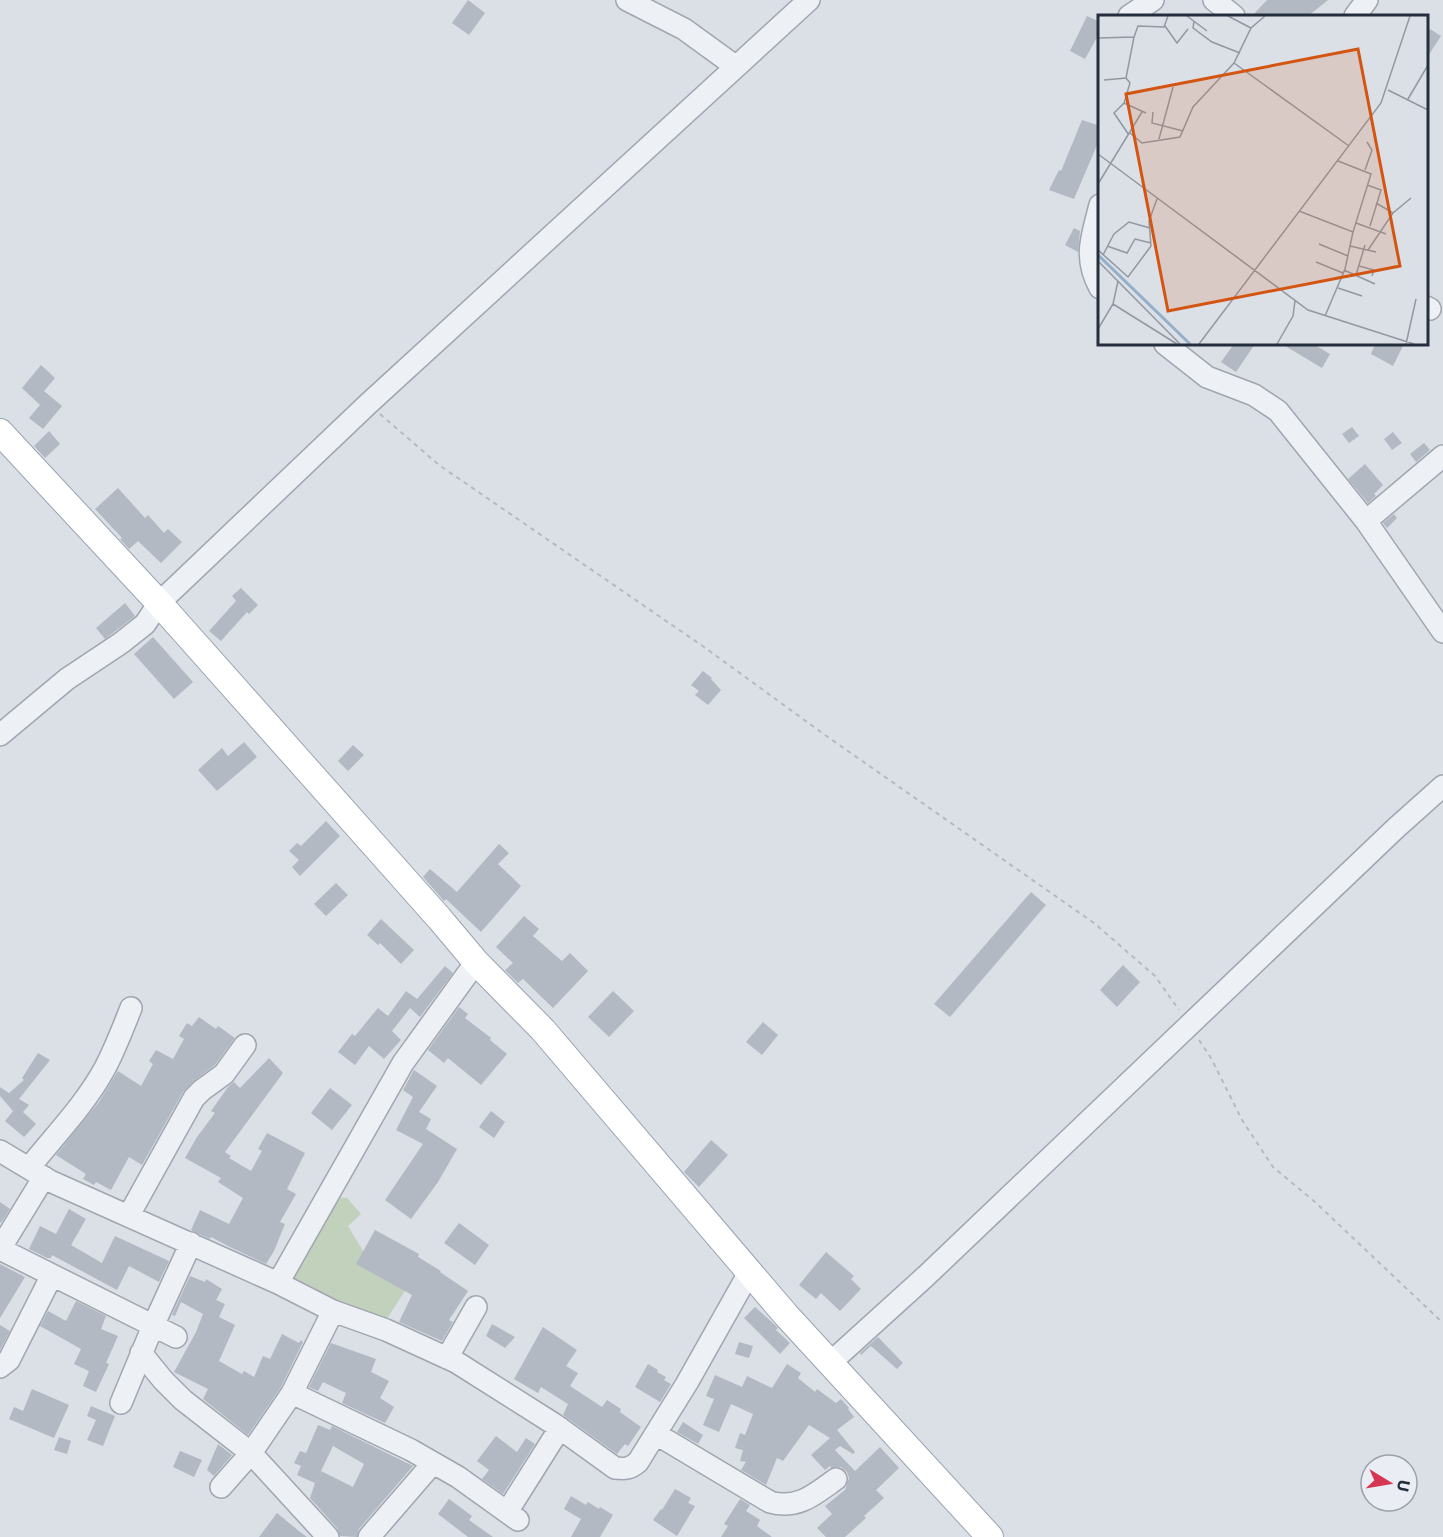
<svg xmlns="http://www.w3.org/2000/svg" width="1443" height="1537" viewBox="0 0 1443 1537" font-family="Commissioner,sans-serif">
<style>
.green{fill:#c1d1bb}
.building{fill:#b2b9c3;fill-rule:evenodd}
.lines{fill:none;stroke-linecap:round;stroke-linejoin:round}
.minor-casing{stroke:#a0a6b0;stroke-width:24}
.major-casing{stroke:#99a4b2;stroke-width:28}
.path{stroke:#b5bac1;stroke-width:2;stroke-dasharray:4.5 4.5;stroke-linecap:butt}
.minor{stroke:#edf0f4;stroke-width:21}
.major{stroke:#fff;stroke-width:26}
.inset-river{fill:none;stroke:#93afc9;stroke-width:3}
.inset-road{fill:none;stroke:#9298a2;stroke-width:1.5}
.view{fill:#d45511;fill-opacity:0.15;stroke:#d45511;stroke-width:3}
.inset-edge{fill:none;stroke:#242e3d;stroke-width:3}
</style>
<rect width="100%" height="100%" fill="#dbdfe6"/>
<path class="green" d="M332 1197 347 1198 361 1214 348 1226 363 1251 408 1286 381 1328 286 1288Z"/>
<path class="building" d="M468 0 485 13 469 35 452 23Z
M1267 0H1328L1308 16H1252Z
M1087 16 1100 22V32L1085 59 1070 51Z
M1430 29 1441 36 1426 59V36Z
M1082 120 1100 126V138L1074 199 1049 190 1059 170 1061 171Z
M1074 228 1080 231 1078 252 1065 245Z
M1234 344H1255L1236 372 1221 362Z
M1282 344H1313L1330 354 1322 368Z
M1375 344H1404L1393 366 1371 354Z
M41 365 55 378 44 391 62 406 43 429 29 418 40 405 22 388Z
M1352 427 1359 436 1349 443 1342 434Z
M49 431 60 444 45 458 34 446Z
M1393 432 1402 443 1392 450 1384 439Z
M1424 443 1430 450 1416 462 1410 454Z
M1365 464 1383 485 1374 494 1376 496 1368 503 1348 479Z
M118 488 145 518 148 515 164 533 168 529 182 542 161 563 138 541 129 549 120 539 122 538 95 509Z
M1394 514 1397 518 1387 528 1383 523Z
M241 588 258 605 249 614 247 612 221 641 209 631 236 601 232 596Z
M125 603 135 616 105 639 96 628Z
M153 637 193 682 174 699 134 654Z
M703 671 712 678 711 679 721 690 708 705 695 695 699 691 691 685Z
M244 742 257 757 217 791 198 770 222 748 228 756Z
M353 745 364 755 348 771 338 761Z
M326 821 340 836 300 876 292 867 299 860 289 851 297 843 301 846Z
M499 844 509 853 498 864 521 886 481 932 446 899 444 901 423 877 430 869 457 892Z
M336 883 348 895 326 916 314 904Z
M1031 892 1046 905 950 1017 934 1004Z
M524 916 539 929 533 936 562 961 570 953 588 971 553 1008 523 979 518 983 505 970 513 963 496 947Z
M381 919 414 950 401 964 380 943 378 945 367 935Z
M1123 965 1140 982 1117 1007 1100 990Z
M445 966 453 973 420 1017 410 1008 392 1031 401 1040 384 1059 369 1046 355 1065 338 1052 352 1034 355 1036 378 1008 388 1016 406 991 417 999Z
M613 991 634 1011 609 1037 588 1017Z
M459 1007 468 1014 465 1018 491 1038 490 1040 507 1054 481 1085 448 1058 444 1063 428 1050Z
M199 1017 216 1029 218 1026 235 1038 215 1065 195 1080 183 1092 142 1165 129 1157 111 1190 96 1182 94 1185 83 1179 86 1174 56 1155 99 1102 118 1071 141 1086 153 1064 149 1061 156 1050 173 1059 184 1039 179 1036 187 1023 192 1026Z
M763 1022 778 1035 762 1055 746 1042Z
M38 1053 50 1060 19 1099 29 1105 23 1112 36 1124 24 1137 5 1121 13 1111 0 1096V1087L9 1093 24 1080 22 1078Z
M269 1058 283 1073 225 1152 231 1156 229 1158 251 1171 262 1151 258 1149 267 1133 305 1153 287 1189 296 1194 280 1222 285 1224 274 1251 266 1264 230 1247 211 1237 210 1239 191 1230 200 1210 229 1224 243 1198 218 1182 221 1178 185 1158 197 1137 215 1113 211 1111 228 1087 234 1082 240 1088Z
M414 1070 437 1086 419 1112 431 1119 426 1129 457 1149 438 1182 411 1219 385 1200 423 1144 396 1130 413 1097 403 1090Z
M330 1088 352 1105 332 1130 311 1113Z
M491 1111 505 1122 494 1138 479 1127Z
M711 1140 728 1155 699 1187 684 1172Z
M0 1202 10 1209 1 1223 0 1222Z
M69 1209 86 1219 71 1245 102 1263 115 1236 169 1261 159 1282 129 1266 117 1290 52 1255 51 1258H47L29 1249 40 1226 56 1234Z
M459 1223 489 1245 475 1265 444 1243Z
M375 1230 419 1254 418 1257 441 1271 440 1272 468 1291 449 1320 453 1322 442 1341 399 1322 412 1295 356 1264Z
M826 1252 854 1276 851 1279 861 1289 840 1311 821 1293 816 1299 799 1285Z
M0 1264 25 1277 0 1318Z
M190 1276 205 1282 206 1279 222 1289 216 1300 225 1304 219 1317 235 1325 219 1361 242 1374 244 1371 254 1377 263 1356 270 1359 282 1334 299 1343 301 1340 303 1342 281 1387 248 1435 203 1399 208 1389 174 1372 196 1332 203 1314 181 1302 175 1316 172 1315Z
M76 1301 106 1316 101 1329 118 1336 106 1363 109 1364 96 1392 83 1386 89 1371 74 1364 81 1349 40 1326 48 1311 66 1321Z
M755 1307 775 1325 778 1328 776 1330 790 1343 780 1354 744 1318Z
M492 1324 515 1337 505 1348 486 1336Z
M0 1325 10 1331 0 1350Z
M543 1327 577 1350 566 1366 578 1373 570 1386 602 1407 607 1400 621 1409 620 1412 641 1427 628 1446 625 1444 617 1454 563 1415 568 1404 541 1387 538 1393 514 1379Z
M878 1337 903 1363 897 1369 871 1346 861 1355 860 1353Z
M739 1342 753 1346 749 1358 735 1354Z
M331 1343 376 1359 371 1372 389 1381 380 1398 394 1407 385 1423 342 1403 346 1393 323 1382 318 1391 309 1387Z
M648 1364 658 1370 657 1372 666 1377 664 1380 671 1384 660 1402 635 1387Z
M787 1364 801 1373 798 1378 815 1392 817 1389 836 1403 841 1399 849 1408 848 1409 854 1417 837 1430 855 1452 853 1454 840 1446 835 1450 855 1471 880 1447 899 1468 876 1490 884 1498 864 1516 866 1518 845 1537H826L817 1528 832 1514 825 1506 845 1490 849 1478 847 1472 841 1467 831 1468 830 1466 825 1470 811 1455 830 1438 809 1425 783 1461 777 1458 766 1485 741 1470 746 1462 740 1461 743 1450 735 1448 740 1433 745 1435 753 1414 731 1404 719 1432 703 1425 714 1399 706 1396 715 1375 742 1387 747 1376 772 1388Z
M32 1389 69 1405 54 1438 9 1419 14 1407 23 1411Z
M91 1406 115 1416 103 1446 87 1440 96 1420 87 1416Z
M683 1422 703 1435 698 1444 677 1432Z
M318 1425 330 1430 332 1426 413 1466 359 1529 357 1537 340 1536 337 1528 310 1498 315 1483 297 1475 301 1466 294 1463 300 1451 306 1453ZM333 1446 364 1464 353 1487 321 1471Z
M496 1436 517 1452 526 1438 535 1444 503 1494 482 1479 489 1470 477 1461Z
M59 1437 71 1441 67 1454 54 1450Z
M218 1444 232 1455 214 1476 207 1470Z
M180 1451 202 1460 194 1477 173 1467Z
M675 1489 691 1498 688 1503 695 1506 677 1536 653 1520 661 1509 662 1510Z
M571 1496 586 1505 588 1502 599 1509 600 1507 613 1515 600 1537H571L581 1519 564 1509Z
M449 1499 472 1516 469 1520 493 1537H468L438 1514Z
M740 1499 750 1505 746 1511 760 1520 757 1526 772 1537H721L728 1526 724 1524Z
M277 1513 299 1531 307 1537H259Z"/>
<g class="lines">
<defs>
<path id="minor" d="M627 0 684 29 735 66
M1214 0 1234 16
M1129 16 1153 0
M1355 16 1367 0
M1100 205C1092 237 1083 257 1100 288
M1426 307 1430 309
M1165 344 1207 377 1254 395 1278 411 1366 521 1443 632
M1366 521 1443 456
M0 735 67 679 121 643 145 624 159 603 368 404 809 0
M476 962 403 1063 278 1283 333 1311 386 1330 456 1362 554 1424 615 1468C625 1469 630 1469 638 1462L687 1383 750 1271
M0 1151 50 1181 278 1283
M29 1168C55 1135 85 1105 105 1068 115 1049 123 1028 131 1008
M44 1177 0 1249 176 1337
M129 1215 194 1098 202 1090 224 1074 245 1045
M141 1353 163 1380 183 1400 251 1453 328 1537
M447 1358 476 1307
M830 1363 926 1276 1396 828 1443 786
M0 1367 9 1360 52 1275
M292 1393 411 1450 458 1477 518 1520
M121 1403 153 1326 191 1243
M656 1434 770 1502C798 1510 815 1494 836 1479
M221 1487 251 1453 292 1393 333 1311
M507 1512 560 1428
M369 1537 433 1463"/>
<path id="major" d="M0 432 159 603 439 918 476 962 543 1030 786 1315 990 1537"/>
</defs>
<use href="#minor" class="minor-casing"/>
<use href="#major" class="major-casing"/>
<path class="path" d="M380 414 439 465 704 647 825 735 1094 923 1155 976 1179 1010
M1199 1040 1211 1058 1242 1120 1273 1167 1315 1202 1443 1323"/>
<use href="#minor" class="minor"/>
<use href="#major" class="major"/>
</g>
<g transform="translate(1098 15)">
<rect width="330" height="330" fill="#dbdfe6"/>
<path class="inset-river" d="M0 240 92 329"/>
<path class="inset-road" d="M89 1 109 16M130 1 153 13M96 6 95 13 114 27 142 38M67 11 79 28 90 14M0 23 36 22 40 11 66 12 70 1M136 48 251 131M28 63 32 68 26 88 16 98 31 120M6 65 28 63 36 22M290 75 330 95M310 84 330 50M26 88 48 98M55 97 54 108 85 116M32 118 44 128 82 122 95 92 136 48 153 13 167 1M61 124 75 72M0 139 210 295 316 329M267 155 274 135 269 127M0 169 44 97M269 170 283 175 272 211M278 188 295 198M201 196 255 217 273 159 240 146M258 208 288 219M221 229 250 241M9 231 29 238 37 224 53 228M252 231 278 237M0 235 30 262 53 231 51 206 59 184M270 235 295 198 313 183M5 240 16 219 31 207 52 213M0 246 82 329M218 247 245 258M261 251 276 255 274 261M246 255 277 269M258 260 267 230M240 273 264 281M15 289 79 329M227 301 247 254 255 217M0 314 15 289 20 266M101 329 283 88 312 1M179 329 195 301 197 286M308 329 318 284"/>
<path class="view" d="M260 34 302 251 70 296 28 79Z"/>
<rect width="330" height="330" class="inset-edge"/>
</g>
<g transform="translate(1389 1483) rotate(101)"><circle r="28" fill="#eaeef4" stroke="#9ba1ab" stroke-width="1.5"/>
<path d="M0-4.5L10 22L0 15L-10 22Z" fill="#d53652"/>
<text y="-9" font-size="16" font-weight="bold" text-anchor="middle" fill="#242e3d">U</text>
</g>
</svg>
